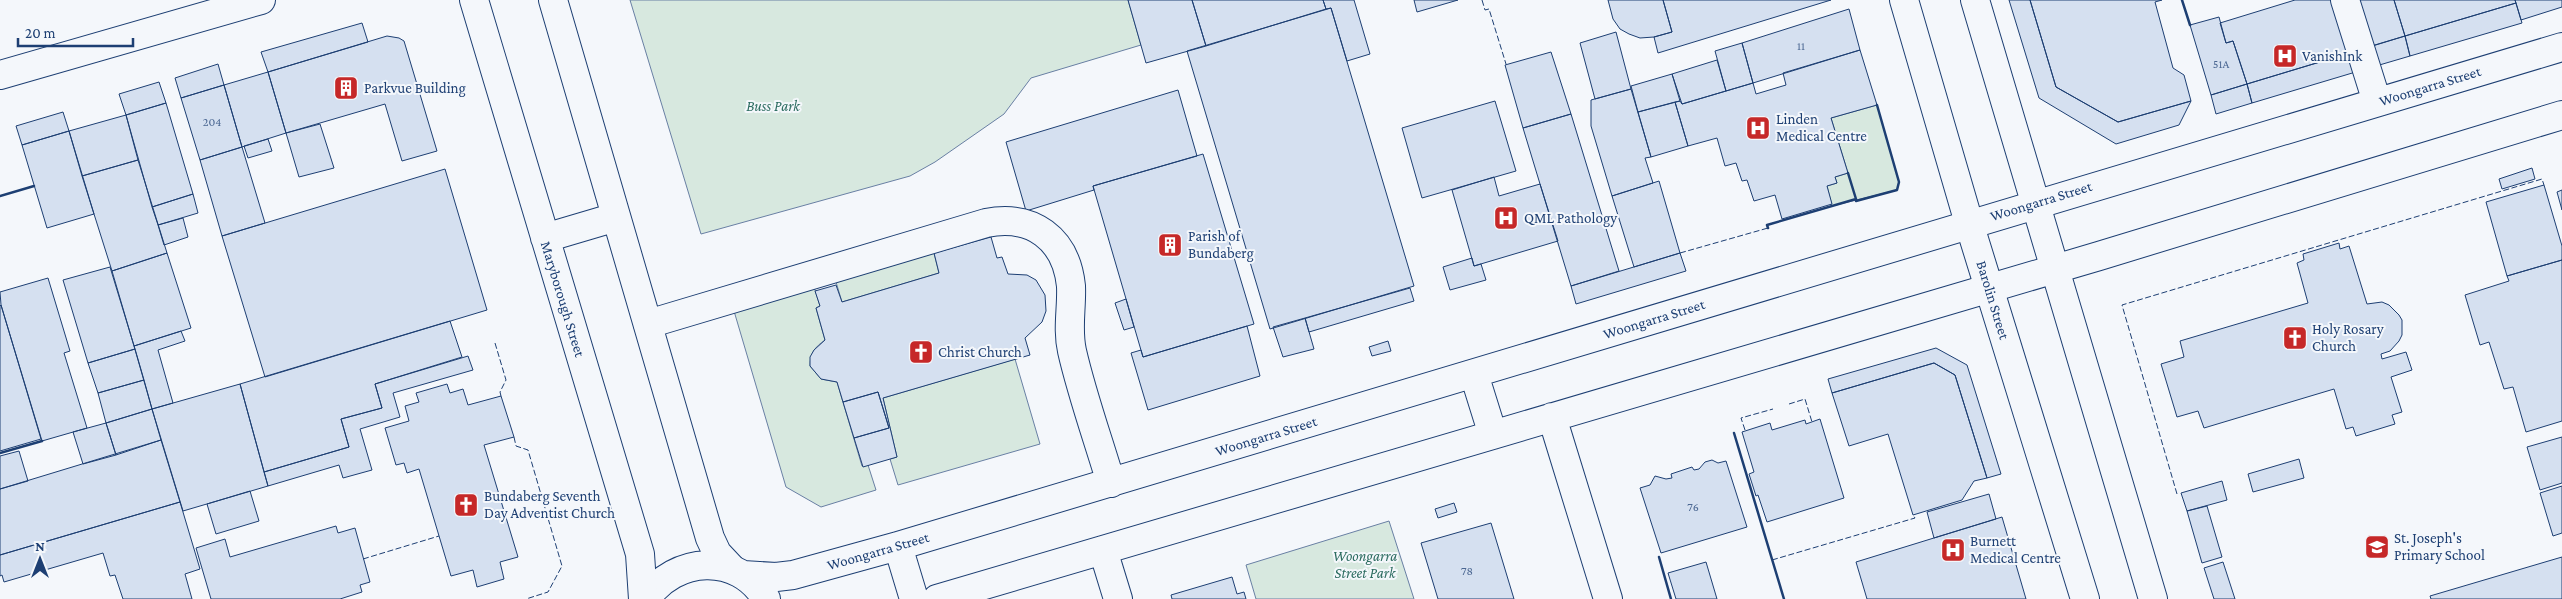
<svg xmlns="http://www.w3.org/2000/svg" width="2562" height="599" viewBox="0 0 2562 599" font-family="'Crimson Pro',serif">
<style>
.green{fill:#d7e8df;stroke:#687fa3}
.building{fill:#d5e0f0;stroke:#1d3f73}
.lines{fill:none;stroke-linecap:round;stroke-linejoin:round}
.minor-casing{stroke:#1d3f73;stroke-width:30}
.major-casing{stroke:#1d3f73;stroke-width:30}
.minor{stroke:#f4f7fb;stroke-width:28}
.major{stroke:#f4f7fb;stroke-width:28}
.fence{stroke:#1d3f73;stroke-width:1;stroke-dasharray:6 2.5;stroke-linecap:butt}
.wall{stroke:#1d3f73;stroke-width:2.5}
.labels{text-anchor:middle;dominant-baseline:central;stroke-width:4;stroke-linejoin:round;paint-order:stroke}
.number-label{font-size:12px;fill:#4b6792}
.poi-label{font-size:15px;fill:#1d3f73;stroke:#f4f7fb;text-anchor:start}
.street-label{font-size:15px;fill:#1d3f73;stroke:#f4f7fb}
.park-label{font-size:15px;font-style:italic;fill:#2c6c60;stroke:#f4f7fb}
</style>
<rect width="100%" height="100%" fill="#f4f7fb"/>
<path class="green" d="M630 0H1128L1141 45 1031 78 1004 114 935 162 910 176 701 234Z
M1877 105 1899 182 1897 190 1832 206 1827 186 1837 183 1835 177 1848 173 1831 118Z
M934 253 939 273 842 302 836 282Z
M814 287 820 306 816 308 825 340C815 347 810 353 810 366L821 379 837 382 862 466 868 465 876 490 821 507 786 487 734 311Z
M1015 359 1040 444 898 485 890 459 897 457 883 398Z
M1389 521 1414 599H1256L1246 565Z"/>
<path class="building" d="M1128 0H1192L1206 46 1146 63Z
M1192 0H1323L1326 9 1206 46Z
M1323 0H1354L1370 54 1347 61 1331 8 1326 9Z
M1414 0H1458L1417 12Z
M1608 0H1663L1672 32 1654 37 1640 38 1629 34 1620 29 1613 19Z
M1663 0H1831L1658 53 1654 37 1672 32Z
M2009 0H2030L2056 87 2118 122 2191 101 2179 125 2116 144 2039 98Z
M2030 0H2162L2155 2 2173 68 2184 75 2191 101 2118 122 2056 87Z
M2295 0H2337L2353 52 2247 84 2233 41 2226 43 2220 23Z
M2354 0H2394L2405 36 2368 47Z
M2394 0H2515L2516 3 2405 36Z
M2515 0H2562V7L2521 20Z
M2516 3 2522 23 2410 56 2405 36Z
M1331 8 1414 286 1270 329 1187 51Z
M1849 9 1860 50 1753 83 1742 43Z
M2219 17 2226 43 2233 41 2247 84 2211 95 2190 25Z
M362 23 368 42 268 72 261 52Z
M1616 32 1631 89 1595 99 1580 43Z
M387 36 399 38 404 41 437 151 402 161 385 104 286 133 268 72Z
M2405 36 2410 56 2359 71 2353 52Z
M1742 43 1753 83 1726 91 1715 51Z
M1860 50 1877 105 1831 118 1848 173 1835 177 1837 183 1827 186 1832 204 1782 219 1775 195 1754 201 1747 180 1742 181 1736 163 1725 166 1717 138 1688 146 1675 102 1680 101 1682 104 1753 83 1756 94 1786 85 1783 73Z
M1551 52 1571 114 1523 128 1505 65Z
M2353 52 2359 71 2252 103 2247 84Z
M1717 60 1726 91 1682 104 1672 74Z
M218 64 224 85 181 98 175 78Z
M268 72 286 133 242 147 224 85Z
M1672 74 1680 101 1638 112 1631 86Z
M159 82 166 103 126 115 119 94Z
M2247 84 2252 103 2216 114 2211 95Z
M224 85 242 147 200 160 181 98Z
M1631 89 1651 157 1645 158 1653 183 1612 196 1591 126V100Z
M1178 90 1197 156 1093 186 1094 190 1026 211 1006 142Z
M1495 101 1516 171 1422 198 1402 128Z
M1675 102 1688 146 1651 157 1638 112Z
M166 103 193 194 152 207 126 115Z
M63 112 69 131 22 145 16 126Z
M1571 114 1619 271 1571 286 1523 128Z
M126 115 138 160 82 176 69 131Z
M320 124 334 168 299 177 286 133Z
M69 131 94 214 47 228 22 145Z
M268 139 272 151 248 158 244 146Z
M242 147 265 223 222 236 200 160Z
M1203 154 1254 324 1143 357 1093 186Z
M138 160 167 253 112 271 82 176Z
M2532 168 2535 179 2502 189 2499 179Z
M445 169 487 310 265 377 222 236Z
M1494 177 1499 196 1540 184 1558 241 1474 266 1452 190Z
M1659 181 1680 253 1634 267 1612 196Z
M2544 185 2562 246V260L2507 276 2486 202Z
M2562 190V210L2557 192Z
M193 194 198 213 158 225 152 207Z
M183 218 188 237 164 245 158 225Z
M991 237 997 258 1002 257 1008 274 1027 275 1036 280 1045 295 1046 311 1042 322 1025 338 1030 355 883 398 897 457 863 467 854 438 889 428 878 392 843 402 837 382 821 379 810 366V357L814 350 825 340 816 308 820 306 815 291 836 285 842 302 939 273 934 253Z
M2339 243 2340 249 2349 246 2367 304 2382 302 2389 305 2399 315 2402 320V335L2399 341 2390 351 2381 354 2382 359 2406 352 2412 370 2391 377 2402 412 2392 415 2395 424 2356 436 2353 427 2346 429 2334 389 2204 428 2198 411 2177 417 2161 364 2184 357 2180 341 2308 303 2297 263 2304 260 2303 254Z
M167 253 191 328 134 346 112 271Z
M1680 253 1686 271 1576 304 1571 286Z
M1472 258 1474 266 1481 264 1486 280 1450 290 1443 267Z
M2562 260V421L2526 432 2513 387 2504 389 2489 342 2480 345 2465 295 2509 281 2507 276Z
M110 267 135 349 88 363 63 280Z
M48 278 70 351 64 353 87 428 42 441 1 305 0 292Z
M1410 288 1414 301 1309 332 1305 318Z
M1126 299 1134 327 1124 330 1115 303Z
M1 305 41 439 0 451V306Z
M1305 318 1314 349 1283 357 1273 327Z
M450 321 462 357 375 384 382 408 341 419 349 447 264 472 240 384Z
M1247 326 1260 376 1148 410 1131 353 1141 350 1143 357Z
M181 331 185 341 158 350 173 403 152 409 134 346Z
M1388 341 1391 351 1372 356 1369 347Z
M1936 348 1967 365 2001 474 1987 478 1955 375 1934 363 1832 393 1828 379Z
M135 349 144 380 98 393 88 363Z
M468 356 473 370 393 393 400 417 360 429 372 470 343 478 339 465 268 486 264 472 349 447 341 419 382 408 375 384Z
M1934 363 1955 375 1987 478 1974 481 1962 500 1913 515 1888 434 1849 446 1832 393Z
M144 380 152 409 106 423 98 393Z
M240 384 268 486 183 511 152 409Z
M447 384 450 393 463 389 468 405 501 396 514 437 484 445 518 557 500 562 504 579 477 587 473 570 451 576 419 469 407 473 404 463 396 465 385 428 409 421 405 406 419 402 416 393Z
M878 392 889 428 854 438 843 402Z
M152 409 161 440 116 455 106 423Z
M1820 419 1844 498 1767 522 1758 495 1756 496 1749 474 1754 472 1742 432 1770 423 1772 430 1805 420 1806 424Z
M106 423 116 455 83 464 73 432Z
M2562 437V483L2540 490 2527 447Z
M161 440 180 502 0 555V489Z
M19 451 28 481 0 489V456Z
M2299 459 2304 478 2253 492 2248 474Z
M1712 460 1718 463 1726 461 1747 527 1661 553 1640 488 1650 485 1655 476 1666 479 1672 478 1671 474 1692 467 1694 470 1699 469 1705 462Z
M2222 481 2227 500 2187 511 2181 493Z
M2562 486V533L2553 536 2540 493Z
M250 491 259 521 216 534 207 504Z
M1989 494 1996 519 1934 538 1927 512Z
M180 502 200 569 185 574 192 599H123L115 575 110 576 103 553 4 582 2 575 0 576V555Z
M1454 503 1457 512 1438 518 1435 509Z
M2207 506 2222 557 2202 563 2187 511Z
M2002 517 2026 599H1867L1856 562Z
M1491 523 1514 599H1438L1421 543Z
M336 526 338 533 355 528 370 582 360 585 362 592 340 599H211L196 548 225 539 230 557Z
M2562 557V599H2431L2430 596Z
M1706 562 1717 599H1676L1668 573Z
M2223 562 2235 599H2214L2204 568Z
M1232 577 1237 594 1244 592 1246 599H1172L1171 595Z"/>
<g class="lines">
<defs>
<path id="minor" d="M2345 0 2377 102
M648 324 986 223C1032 214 1066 238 1071 286 1072 308 1067 329 1072 351 1082 395 1098 439 1111 483
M1474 374 1493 435
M1552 417 1608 599
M898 546 914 599
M1103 550 1118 599
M743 575 776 577 793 575 898 546 2562 47
M646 599C675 556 738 552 766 599
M937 599 2099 256 2562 115"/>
<path id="major" d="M474 0 640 554 643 599
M553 0 710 538 717 553 732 569
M1904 0 1969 223 2085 599
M1975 0 2153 599
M0 75 261 0
M545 238 616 217"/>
</defs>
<use href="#minor" class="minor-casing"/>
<use href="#major" class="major-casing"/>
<use href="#minor" class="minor"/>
<use href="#major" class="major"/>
<path class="fence" d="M1482 0 1485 10 1489 9 1506 64
M1680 253 1768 228
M495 343 506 380 500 392 501 396
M1789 404 1805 399 1812 422
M1745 430 1741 418 1773 409
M514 437 516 446 528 450 562 566 548 592 526 599
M2177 494 2122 305 2542 179 2544 185
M363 559 439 536
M1772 560 1915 518 1913 515"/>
<path class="wall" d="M2182 0 2190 25
M0 196 34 186
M1856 199V201L1897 190 1899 182 1877 105
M1768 228 1767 225 1856 199 1848 173
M1734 433 1784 599
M0 453 42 441
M1659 557 1671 599"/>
</g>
<defs>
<symbol id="hospital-square" viewBox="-11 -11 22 22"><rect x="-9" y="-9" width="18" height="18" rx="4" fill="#c62828" stroke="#f4f7fb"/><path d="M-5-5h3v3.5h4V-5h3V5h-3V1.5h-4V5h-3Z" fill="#fff"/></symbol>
<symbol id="building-square" viewBox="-11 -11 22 22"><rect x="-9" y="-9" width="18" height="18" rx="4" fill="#c62828" stroke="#f4f7fb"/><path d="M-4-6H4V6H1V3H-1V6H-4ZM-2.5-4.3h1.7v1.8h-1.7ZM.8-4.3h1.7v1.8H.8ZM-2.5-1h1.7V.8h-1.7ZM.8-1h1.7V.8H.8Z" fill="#fff"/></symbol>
<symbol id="church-square" viewBox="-11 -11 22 22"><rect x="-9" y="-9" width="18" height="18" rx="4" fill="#c62828" stroke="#f4f7fb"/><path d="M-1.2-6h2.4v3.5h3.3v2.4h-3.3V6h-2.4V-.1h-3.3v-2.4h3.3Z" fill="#fff"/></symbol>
<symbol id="school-square" viewBox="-11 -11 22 22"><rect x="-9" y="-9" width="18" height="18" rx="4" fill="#c62828" stroke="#f4f7fb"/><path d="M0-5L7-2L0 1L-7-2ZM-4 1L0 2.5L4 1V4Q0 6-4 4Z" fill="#fff"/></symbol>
</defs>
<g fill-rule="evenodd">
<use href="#hospital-square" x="2271" y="42" width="28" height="28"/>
<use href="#building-square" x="332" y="74" width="28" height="28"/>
<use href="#hospital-square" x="1744" y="114" width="28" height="28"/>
<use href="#hospital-square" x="1492" y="204" width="28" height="28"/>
<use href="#building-square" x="1156" y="231" width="28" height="28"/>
<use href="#church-square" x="2281" y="324" width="28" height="28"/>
<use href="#church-square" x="907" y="338" width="28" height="28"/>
<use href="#church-square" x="452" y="491" width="28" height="28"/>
<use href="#school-square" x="2363" y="533" width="28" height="28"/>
<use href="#hospital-square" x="1939" y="536" width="28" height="28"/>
</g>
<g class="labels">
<g class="number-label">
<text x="1801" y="46">11</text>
<text x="2221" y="64">51A</text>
<text x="212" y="122">204</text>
<text x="1693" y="507">76</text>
<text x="1467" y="571">78</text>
</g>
<g class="poi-label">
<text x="2302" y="56">VanishInk</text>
<text x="364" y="88">Parkvue Building</text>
<text x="1776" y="119">Linden<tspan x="1776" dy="17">Medical Centre</tspan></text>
<text x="1524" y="218">QML Pathology</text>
<text x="1188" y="236">Parish of<tspan x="1188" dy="17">Bundaberg</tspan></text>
<text x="2312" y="329">Holy Rosary<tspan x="2312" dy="17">Church</tspan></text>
<text x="938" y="352">Christ Church</text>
<text x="484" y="496">Bundaberg Seventh<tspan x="484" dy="17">Day Adventist Church</tspan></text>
<text x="2394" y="538">St. Joseph's<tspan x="2394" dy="17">Primary School</tspan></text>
<text x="1970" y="541">Burnett<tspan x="1970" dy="17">Medical Centre</tspan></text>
</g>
<g class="street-label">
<text transform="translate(2430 86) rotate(-17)">Woongarra Street</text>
<text transform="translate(2041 201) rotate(-17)">Woongarra Street</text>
<text transform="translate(563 299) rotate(73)">Maryborough Street</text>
<text transform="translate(1993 300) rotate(73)">Barolin Street</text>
<text transform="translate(1654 319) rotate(-17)">Woongarra Street</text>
<text transform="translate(1266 436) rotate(-17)">Woongarra Street</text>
<text transform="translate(878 551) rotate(-16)">Woongarra Street</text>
</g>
<g class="park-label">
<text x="773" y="106">Buss Park</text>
<text x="1365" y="556">Woongarra<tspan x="1365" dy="17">Street Park</tspan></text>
</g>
</g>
<g transform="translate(40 559)" stroke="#f4f7fb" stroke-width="4" paint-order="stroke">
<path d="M0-4L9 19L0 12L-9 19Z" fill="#1d3f73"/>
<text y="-8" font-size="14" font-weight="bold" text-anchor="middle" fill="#1d3f73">N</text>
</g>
<path d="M18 38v8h115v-8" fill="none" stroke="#1d3f73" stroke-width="2.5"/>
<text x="25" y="38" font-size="15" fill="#1d3f73" stroke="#f4f7fb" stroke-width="4" paint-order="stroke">20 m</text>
</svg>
